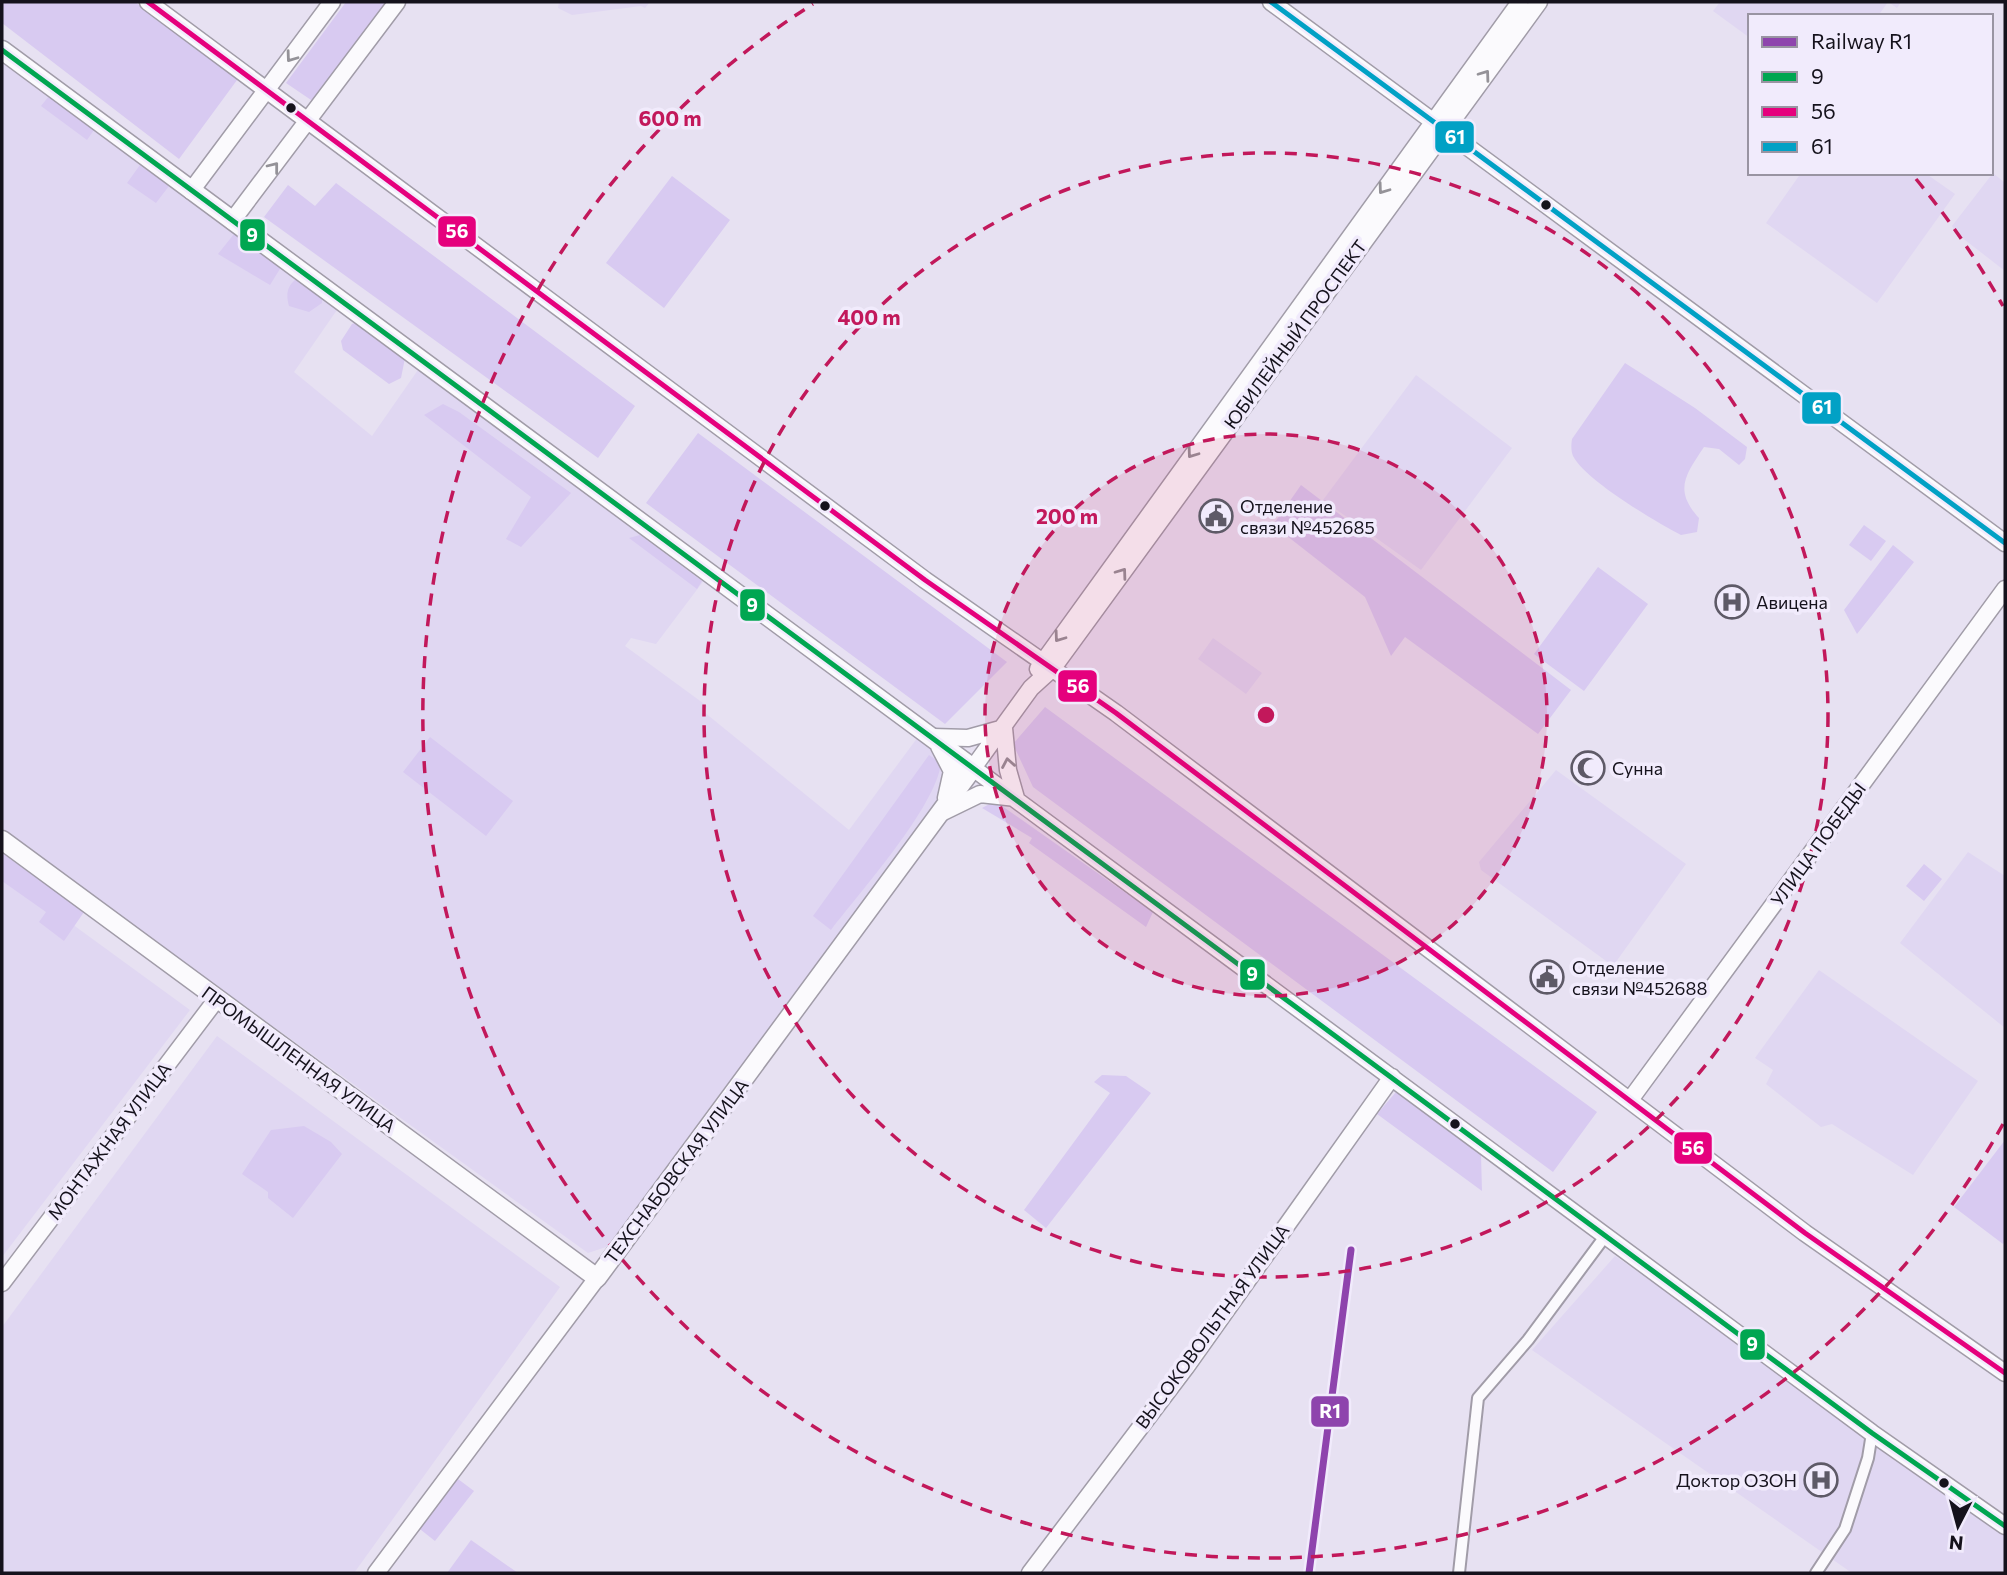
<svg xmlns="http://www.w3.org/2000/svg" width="2007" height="1575" viewBox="0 0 2007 1575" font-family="Commissioner,sans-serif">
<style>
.built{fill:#e0d7f2}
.green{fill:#d8caf1}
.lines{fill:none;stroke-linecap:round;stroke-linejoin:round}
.street-casing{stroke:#a19ca8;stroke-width:14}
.secondary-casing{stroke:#a19ca8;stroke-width:19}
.primary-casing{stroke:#a19ca8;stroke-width:21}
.street{stroke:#fbfafd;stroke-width:10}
.secondary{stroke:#fbfafd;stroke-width:16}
.primary{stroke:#fbfafd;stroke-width:18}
.bus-1-casing{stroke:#f1ebfc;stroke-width:10}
.bus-2-casing{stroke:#f1ebfc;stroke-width:10}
.bus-3-casing{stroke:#f1ebfc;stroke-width:10}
.bus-1{stroke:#00a651;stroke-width:5}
.bus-2{stroke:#e5007d;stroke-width:5}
.bus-3{stroke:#01a1c5;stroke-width:5}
.rail-1-casing{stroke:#f1ebfc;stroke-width:12}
.rail-1{stroke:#8e44ad;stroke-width:7}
.oneway{stroke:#949298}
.ring{fill:none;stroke:#c2185b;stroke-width:3.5;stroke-dasharray:12 9}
.bus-dot{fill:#15121c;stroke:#f1ebfc;stroke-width:2.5}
.labels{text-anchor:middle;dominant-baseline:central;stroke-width:7;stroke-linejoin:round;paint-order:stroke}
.street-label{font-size:18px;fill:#15121c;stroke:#f1ebfc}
.poi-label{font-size:18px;fill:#15121c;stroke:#f1ebfc;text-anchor:start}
.centre{fill:#c2185b;stroke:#f1ebfc;stroke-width:3.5}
.ring-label{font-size:21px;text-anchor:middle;font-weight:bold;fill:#c2185b;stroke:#f1ebfc;stroke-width:7;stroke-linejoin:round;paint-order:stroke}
.line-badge{stroke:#f1ebfc;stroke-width:2.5}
.badge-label{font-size:19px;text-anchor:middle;font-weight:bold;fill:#fff}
</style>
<rect width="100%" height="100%" fill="#e7e1f2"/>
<path class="built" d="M559 2H650L645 8 641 6 572 15 558 8Z
M1720 2H1901L1897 8 1888 2 1878 16H1750V38L1713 11Z
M2 57 339 307 294 372 372 436 420 367 705 579 656 644 631 638 625 646 707 706 704 712 849 830 918 737 946 760 942 798 627 1229 606 1247 588 1253 2 831Z
M1801 173H1925L1955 194 1877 303 1766 223Z
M1993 173 2005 183V271L1956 233 1952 226Z
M1416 375 1512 448 1421 570 1323 500Z
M1213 638 1262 673 1246 694 1198 659Z
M1556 770 1686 864 1613 966 1481 870 1479 862Z
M1968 852 2005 876V1028L1900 943Z
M2 873 190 1010 2 1257Z
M1819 970 1978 1081 1913 1175 1832 1124 1821 1127 1766 1084 1773 1070 1755 1058Z
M217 1036 560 1287 354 1573H2V1327Z
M1615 1256 2005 1524V1573H1852L1532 1350Z"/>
<path class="green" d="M2 2H135L240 76 179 159 2 23Z
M346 2H389L314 102 286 83Z
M49 96 94 130 87 140 41 106Z
M140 165 169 186 156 203 127 183Z
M672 176 730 220 664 308 606 263Z
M336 183 635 406 598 458 264 217 288 185 315 206Z
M240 233 283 264 270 285 218 254 234 234Z
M300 276 322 294V303L309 312 289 306C285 292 288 284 300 276Z
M358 322 405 358 401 378 389 384 343 350 341 341 352 324Z
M1625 363 1695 408 1747 447 1745 459 1739 465 1719 449 1704 447C1686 474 1673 490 1699 518L1697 532 1681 535C1656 522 1585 480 1573 456 1571 451 1571 445 1572 439Z
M443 404 459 412 571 493 521 547 506 539 531 497 424 415Z
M698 433 1007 662 945 724 646 503Z
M1301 485 1571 690 1538 734 1405 637 1391 656 1365 597 1273 525Z
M1864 525 1886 541 1871 561 1849 545Z
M640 535 702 581 697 589 629 538Z
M1893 545 1914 562 1857 634 1844 610Z
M1598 567 1648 604 1584 691 1534 654Z
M1045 707 1597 1112 1553 1172 1033 787 1013 744Z
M430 737 513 801 486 836 403 772Z
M929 755 941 763C936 807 860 892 831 930L813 916Z
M995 801 1153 912 1146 927 1029 843 1032 838 982 808Z
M2 853 84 912 64 941 39 922 46 912 2 881Z
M1924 864 1942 879 1924 901 1906 886Z
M1102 1075 1126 1076 1151 1093 1046 1228 1024 1210 1110 1093 1094 1082Z
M1396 1092 1481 1155 1482 1191 1377 1114Z
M304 1126 331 1142 342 1154 293 1218 268 1198V1192L242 1174 271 1130Z
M2005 1140V1241L2003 1244 1954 1207Z
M454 1476 474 1491 435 1541 416 1526Z
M471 1540 518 1573H447Z"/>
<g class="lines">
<defs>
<path id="street" d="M1459 1573 1478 1398 1528 1340 1606 1235
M1816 1573 1845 1529 1868 1458 1872 1433"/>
<path id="secondary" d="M148 2 925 580 1116 713 1805 1233 2005 1373
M1271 2 2005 543
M1539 2 1053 668 1031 688 973 768 1872 1433 2005 1526
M191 191 332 2
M232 221 397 2
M1038 669 1520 2
M933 737 968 738 1004 728
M943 812 980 794 1016 798 1008 770 1004 728
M1630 1100 2005 589
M2 1283 216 1000
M376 1573 597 1278
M1030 1573 1186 1367 1392 1077"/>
<path id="primary" d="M2 50 973 768 597 1278 2 840
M940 746 953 771 947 798"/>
</defs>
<use href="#street" class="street-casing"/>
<use href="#secondary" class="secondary-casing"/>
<use href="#primary" class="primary-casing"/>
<use href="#street" class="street"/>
<use href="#secondary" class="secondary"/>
<use href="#primary" class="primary"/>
<defs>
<path id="bus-1" d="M2 50 1872 1433 2005 1526"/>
<path id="bus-2" d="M148 2 925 580 1116 713 1805 1233 2005 1373"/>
<path id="bus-3" d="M1271 2 2005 543"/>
</defs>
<use href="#bus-1" class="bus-1-casing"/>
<use href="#bus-2" class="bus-2-casing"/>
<use href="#bus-3" class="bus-3-casing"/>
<use href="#bus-1" class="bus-1"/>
<use href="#bus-2" class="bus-2"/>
<use href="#bus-3" class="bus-3"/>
<defs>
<path id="rail-1" d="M1309 1573 1351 1250"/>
</defs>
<use href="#rail-1" class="rail-1-casing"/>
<use href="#rail-1" class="rail-1"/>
</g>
<defs><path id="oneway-chevron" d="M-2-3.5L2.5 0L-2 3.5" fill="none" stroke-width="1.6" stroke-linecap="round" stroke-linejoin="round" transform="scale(1.75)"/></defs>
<g class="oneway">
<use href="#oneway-chevron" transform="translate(291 57) rotate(126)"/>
<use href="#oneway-chevron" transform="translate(1485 75) rotate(-54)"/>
<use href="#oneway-chevron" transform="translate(274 167) rotate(-52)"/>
<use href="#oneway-chevron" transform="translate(1383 189) rotate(126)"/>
<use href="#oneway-chevron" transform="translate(1192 453) rotate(126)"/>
<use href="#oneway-chevron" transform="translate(1122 573) rotate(-54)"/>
<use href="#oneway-chevron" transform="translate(1059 637) rotate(126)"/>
<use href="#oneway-chevron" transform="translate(1008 763) rotate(-100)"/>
</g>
<circle cx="1266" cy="715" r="281" fill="#c2185b" fill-opacity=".12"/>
<g class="ring">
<circle cx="1266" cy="715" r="281"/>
<circle cx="1266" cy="715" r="562"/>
<path d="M2003 1124A843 843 0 1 1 813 4M1916 179A843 843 0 0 1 2003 306"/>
</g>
<defs>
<symbol id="civic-ring" viewBox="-11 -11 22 22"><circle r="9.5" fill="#f1ebfc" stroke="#5e5a67" stroke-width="1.5"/><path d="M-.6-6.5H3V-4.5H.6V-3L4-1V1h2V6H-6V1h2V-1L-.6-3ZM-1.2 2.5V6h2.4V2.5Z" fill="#5e5a67"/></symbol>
<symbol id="hospital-ring" viewBox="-11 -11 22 22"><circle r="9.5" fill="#f1ebfc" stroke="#5e5a67" stroke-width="1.5"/><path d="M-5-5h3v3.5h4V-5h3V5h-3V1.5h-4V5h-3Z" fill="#5e5a67"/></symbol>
<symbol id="mosque-ring" viewBox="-11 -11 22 22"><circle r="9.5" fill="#f1ebfc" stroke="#5e5a67" stroke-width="1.5"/><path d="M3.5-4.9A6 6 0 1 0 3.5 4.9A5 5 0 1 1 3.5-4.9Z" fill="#5e5a67"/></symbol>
</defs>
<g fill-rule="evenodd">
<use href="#civic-ring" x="1197" y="497" width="38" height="38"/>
<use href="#hospital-ring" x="1713" y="583" width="38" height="38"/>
<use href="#mosque-ring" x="1569" y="749" width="38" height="38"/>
<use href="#civic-ring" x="1528" y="958" width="38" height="38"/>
<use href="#hospital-ring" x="1802" y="1461" width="38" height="38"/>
</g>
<g class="bus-dot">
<circle cx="291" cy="108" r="6"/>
<circle cx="1546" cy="205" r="6"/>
<circle cx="825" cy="506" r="6"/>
<circle cx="1455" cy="1124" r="6"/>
<circle cx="1944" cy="1483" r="6"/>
</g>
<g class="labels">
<g class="street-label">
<text transform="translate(1295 334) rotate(-54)">ЮБИЛЕЙНЫЙ ПРОСПЕКТ</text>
<text transform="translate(1818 844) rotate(-54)">УЛИЦА ПОБЕДЫ</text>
<text transform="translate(299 1059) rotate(36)">ПРОМЫШЛЕННАЯ УЛИЦА</text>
<text transform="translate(109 1141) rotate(-53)">МОНТАЖНАЯ УЛИЦА</text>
<text transform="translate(676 1171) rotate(-53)">ТЕХСНАБОВСКАЯ УЛИЦА</text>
<text transform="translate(1212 1326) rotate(-54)">ВЫСОКОВОЛЬТНАЯ УЛИЦА</text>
</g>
<g class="poi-label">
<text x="1240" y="506">Отделение<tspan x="1240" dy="21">связи №452685</tspan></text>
<text x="1756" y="602">Авицена</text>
<text x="1612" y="768">Сунна</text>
<text x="1572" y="967">Отделение<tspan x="1572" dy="21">связи №452688</tspan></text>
<text x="1797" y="1480" text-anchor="end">Доктор ОЗОН</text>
</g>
</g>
<circle cx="1266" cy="715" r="10" class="centre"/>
<g class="ring-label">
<text x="670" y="126">600 m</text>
<text x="869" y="325">400 m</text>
<text x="1067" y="524">200 m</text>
</g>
<g class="line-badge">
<rect x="1434" y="120" width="41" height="34" rx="7" fill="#01a1c5"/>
<rect x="437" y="215" width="40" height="33" rx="7" fill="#e5007d"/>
<rect x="239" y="218" width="27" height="34" rx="7" fill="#00a651"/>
<rect x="1801" y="391" width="41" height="34" rx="7" fill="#01a1c5"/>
<rect x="739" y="588" width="27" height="34" rx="7" fill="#00a651"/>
<rect x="1057" y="669" width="41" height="34" rx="7" fill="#e5007d"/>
<rect x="1239" y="958" width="27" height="33" rx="7" fill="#00a651"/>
<rect x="1673" y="1131" width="40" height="34" rx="7" fill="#e5007d"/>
<rect x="1739" y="1328" width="27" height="33" rx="7" fill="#00a651"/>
<rect x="1310" y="1395" width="40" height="33" rx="7" fill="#8e44ad"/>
</g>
<g class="badge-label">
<text x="1455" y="144">61</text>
<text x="457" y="238">56</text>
<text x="252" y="242">9</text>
<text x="1822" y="414">61</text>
<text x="752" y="612">9</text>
<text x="1078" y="693">56</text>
<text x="1252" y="981">9</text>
<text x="1693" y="1155">56</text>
<text x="1752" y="1351">9</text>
<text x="1330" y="1418">R1</text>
</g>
<rect width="2007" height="1575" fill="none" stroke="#15121c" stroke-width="7"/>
<rect x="1748" y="14" width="245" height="161" fill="#f1ebfc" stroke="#9994a2" stroke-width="2"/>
<rect x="1762" y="37" width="35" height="10" fill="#8e44ad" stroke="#9994a2" stroke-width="2"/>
<text x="1811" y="49" font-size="21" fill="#15121c">Railway R1</text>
<rect x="1762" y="72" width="35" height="10" fill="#00a651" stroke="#9994a2" stroke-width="2"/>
<text x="1811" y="84" font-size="21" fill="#15121c">9</text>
<rect x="1762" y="107" width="35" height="10" fill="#e5007d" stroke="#9994a2" stroke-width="2"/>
<text x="1811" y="119" font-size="21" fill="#15121c">56</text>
<rect x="1762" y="142" width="35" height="10" fill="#01a1c5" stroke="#9994a2" stroke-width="2"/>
<text x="1811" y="154" font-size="21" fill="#15121c">61</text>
<g transform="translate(1958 1526) rotate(186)" stroke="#f1ebfc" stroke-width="5" paint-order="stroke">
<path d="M0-5L12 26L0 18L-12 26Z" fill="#15121c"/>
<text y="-10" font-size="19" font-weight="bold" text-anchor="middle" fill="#15121c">N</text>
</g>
</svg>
